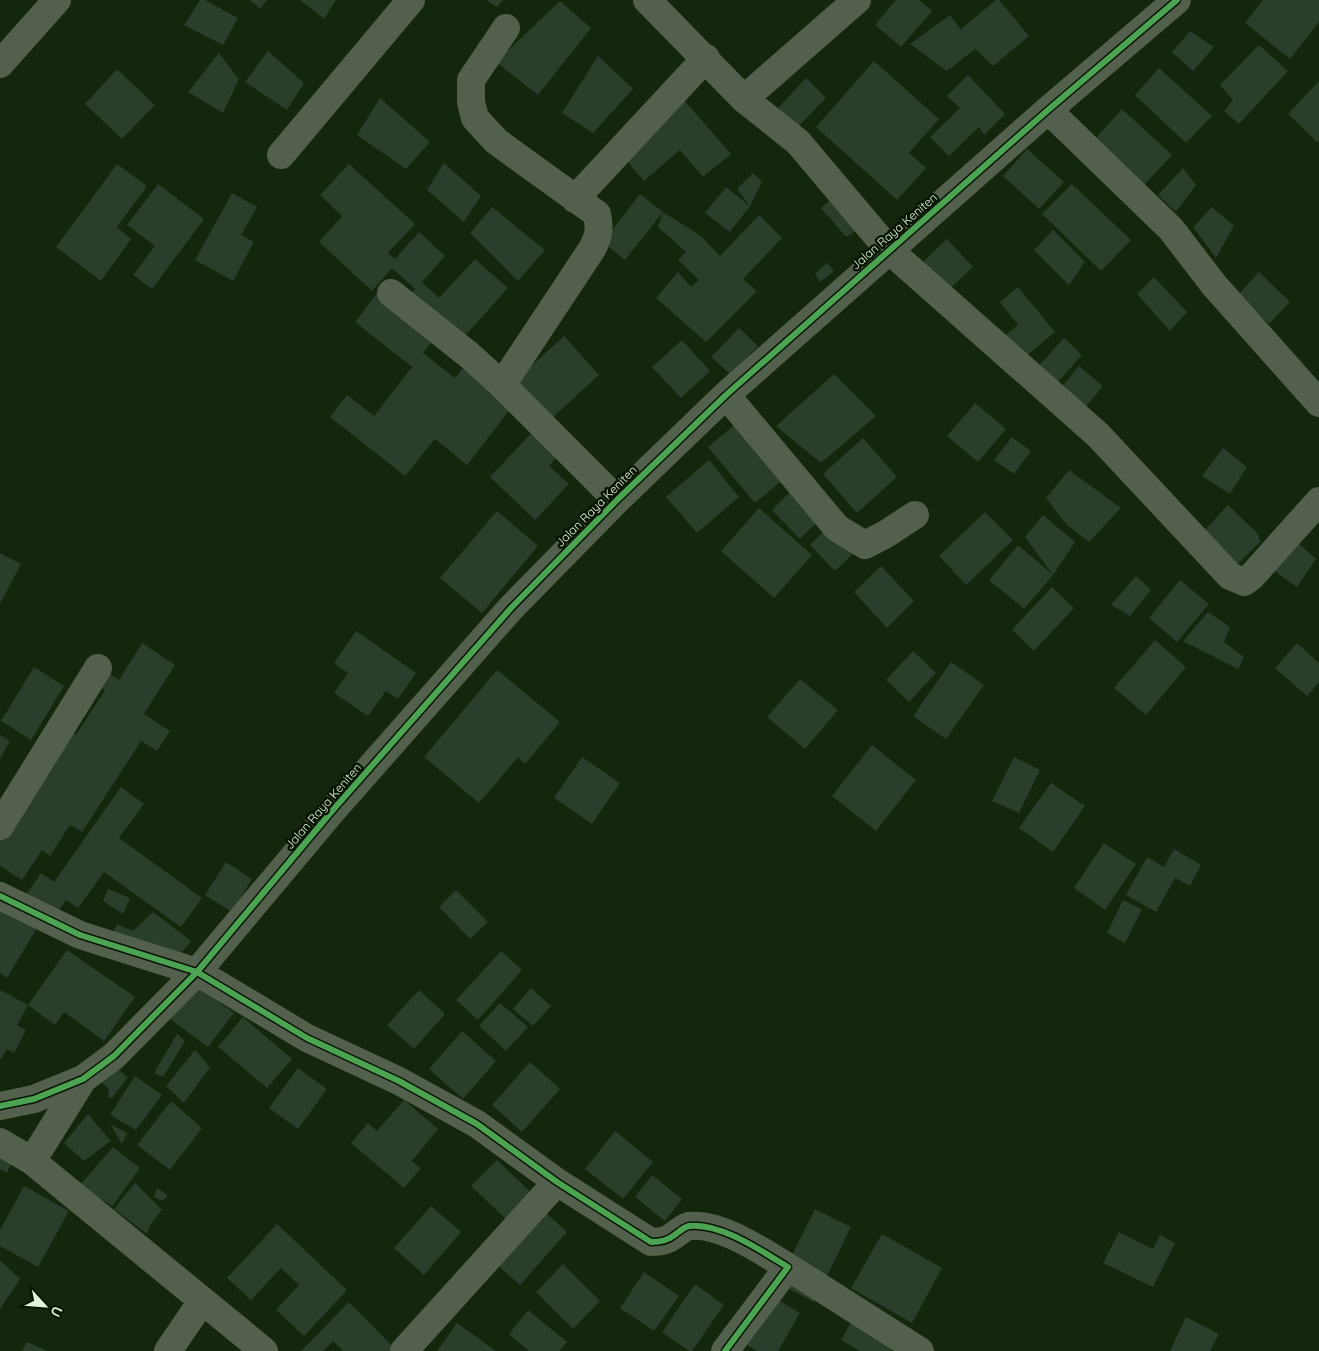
<svg xmlns="http://www.w3.org/2000/svg" width="1319" height="1351" viewBox="0 0 1319 1351" font-family="Quicksand,sans-serif">
<style>
.building{fill:#2b3d2b}
.lines{fill:none;stroke-linecap:round;stroke-linejoin:round}
.minor{stroke:#53604d;stroke-width:28}
.cycleway-casing{stroke:#081503;stroke-width:9}
.cycleway{stroke:#4ca352;stroke-width:6}
.labels{text-anchor:middle;dominant-baseline:central;stroke-width:5;stroke-linejoin:round;paint-order:stroke}
.street-label{font-size:12px;fill:#e1f5d9;stroke:#081503}
</style>
<rect width="100%" height="100%" fill="#14260b"/>
<path class="building" d="M200 0H205L238 18 223 45 184 25Z
M250 0H267L260 9Z
M300 0H336L324 19Z
M486 0H503L497 7Z
M896 0H919L932 11 901 47 875 25Z
M996 0H999L1029 36 993 66 975 49 947 71 910 44 950 15 967 38 961 29Z
M1263 0H1319V22L1290 59 1245 23Z
M560 1 591 28 538 95 496 62Z
M1190 31 1214 47 1193 71 1172 52Z
M1259 45 1288 71 1239 124 1224 111 1233 100 1220 85Z
M268 51 304 83 287 110 245 82Z
M219 53 239 79 223 113 188 92Z
M598 56 633 89 593 133 562 113Z
M874 61 939 119 909 153 926 168 897 200 816 127Z
M1159 68 1212 116 1186 143 1135 95Z
M117 69 155 105 122 139 85 104Z
M968 75 1005 114 984 135 979 127 949 156 930 137 960 108 947 96Z
M806 78 826 98 798 127 778 108Z
M1319 81V140L1317 142 1288 114Z
M380 98 430 142 406 169 357 135Z
M683 99 731 154 703 177 680 150 644 181 620 153Z
M1122 109 1172 155 1144 185 1095 139Z
M1027 149 1064 182 1039 209 1003 176Z
M444 163 481 196 464 222 427 190Z
M117 164 147 186 117 227 131 239 101 281 56 247Z
M349 164 415 224 388 253 395 259 419 232 445 256 422 282 439 298 475 259 508 288 462 339 411 293 415 289 392 268 372 291 319 242 342 216 320 195Z
M1183 168 1196 185 1176 212 1158 195Z
M753 173 762 182 750 206 737 189Z
M158 184 204 219 152 289 133 275 155 246 127 225Z
M1072 184 1131 240 1101 271 1042 214Z
M726 187 750 206 730 232 705 213Z
M232 193 257 207 241 235 254 242 233 281 195 260Z
M640 194 663 212 625 260 603 242Z
M835 196 861 228 846 237 821 208Z
M492 207 545 250 518 281 470 233Z
M1212 207 1234 226 1216 258 1193 227Z
M663 212 701 236 720 256 759 215 782 238 743 279 757 291 706 342 656 298 678 272 691 287 699 280 678 260 686 252 658 227Z
M1053 230 1085 262 1069 285 1034 250Z
M947 239 973 267 947 291 922 263Z
M827 263 834 271 820 282 815 274Z
M1259 272 1290 302 1269 324 1238 295Z
M1154 277 1187 312 1170 331 1137 294Z
M1018 287 1055 332 1019 362 1000 340 1018 325 1000 302Z
M378 292 435 338 423 353 455 378 463 368 512 407 467 465 435 439 405 476 330 417 347 395 374 416 412 367 355 322Z
M739 328 758 346 731 375 711 357Z
M564 336 599 375 550 420 515 381Z
M1064 338 1082 355 1050 391 1031 374Z
M682 340 710 371 681 398 652 367Z
M1079 366 1103 386 1079 415 1055 395Z
M834 374 876 416 821 463 776 426Z
M975 403 1006 429 978 462 947 436Z
M739 421 786 477 755 503 708 447Z
M537 427 562 451 549 466 569 484 535 520 490 477Z
M1012 437 1031 451 1014 474 994 460Z
M863 438 897 477 857 513 823 474Z
M1223 448 1247 467 1230 494 1202 476Z
M709 460 739 497 697 533 666 497Z
M1069 470 1121 508 1089 542 1066 524 1046 498Z
M794 488 822 517 800 539 772 510Z
M1228 505 1258 534 1260 542 1237 565 1204 531Z
M759 508 812 555 774 598 721 551Z
M497 511 538 546 482 613 440 578Z
M985 512 1013 540 966 585 939 556Z
M1043 515 1075 542 1053 575 1024 609 989 580 1018 545 1053 575 1025 537Z
M830 525 856 551 835 571 810 545Z
M1293 538 1316 559 1297 587 1266 565Z
M0 553 21 564 0 604Z
M881 566 914 601 887 628 854 592Z
M1136 576 1151 590 1130 616 1111 605Z
M1180 580 1209 604 1177 642 1149 618Z
M1052 587 1074 608 1034 651 1012 630Z
M1208 612 1230 627 1224 642 1244 657 1238 669 1183 641Z
M356 631 416 673 398 699 386 691 368 716 334 693 348 673 334 663Z
M1155 640 1186 667 1146 715 1114 688Z
M142 643 175 665 144 714 170 731 157 751 141 741 82 832 70 825 50 856 42 850 22 880 0 866V840L67 729 76 735 105 690 95 683 104 670 119 680Z
M1297 643 1319 663V682L1307 696 1275 668Z
M913 651 936 673 909 702 886 680Z
M951 662 984 685 946 739 913 716Z
M34 667 64 686 31 740 1 721Z
M497 670 560 722 525 764 518 757 479 803 424 757Z
M800 679 838 710 805 749 767 717Z
M0 735 10 741 0 759Z
M872 745 916 780 876 831 832 796Z
M582 757 620 783 592 824 554 798Z
M1014 757 1040 770 1019 813 992 801Z
M1051 783 1085 806 1053 852 1019 828Z
M121 787 144 804 119 838 202 898 181 927 104 872 78 908 66 900 52 920 23 899 41 873 54 882Z
M1104 843 1136 864 1105 910 1074 888Z
M1174 849 1201 865 1190 886 1175 878 1156 912 1126 895 1147 857 1164 867Z
M226 862 252 879 232 912 205 895Z
M108 889 130 898 123 914 103 901Z
M456 890 488 922 470 939 439 907Z
M1123 900 1142 909 1125 943 1107 933Z
M0 906 37 928 7 978 0 973Z
M153 912 191 941 170 967 108 942 117 924 133 931Z
M67 950 135 997 104 1041 64 1012 55 1025 28 1005Z
M501 951 522 970 478 1020 456 1000Z
M196 985 234 1013 208 1047 170 1019Z
M531 988 551 1006 533 1026 513 1009Z
M0 990 28 1005 17 1025 26 1030 14 1053 7 1049 0 1060Z
M419 990 445 1014 414 1049 387 1025Z
M500 1003 528 1027 506 1051 479 1026Z
M243 1017 292 1059 267 1088 218 1047Z
M462 1031 496 1061 463 1099 429 1069Z
M177 1034 185 1041 163 1077 154 1073Z
M195 1050 210 1067 184 1103 166 1086Z
M530 1062 560 1089 522 1132 492 1105Z
M114 1066 128 1077 112 1098 108 1097 109 1089 100 1081Z
M298 1068 327 1089 298 1129 269 1108Z
M135 1076 162 1095 136 1130 110 1115Z
M404 1100 438 1129 412 1161 421 1168 404 1188 351 1143 368 1123 377 1131Z
M171 1101 202 1128 170 1170 137 1145Z
M88 1114 111 1141 84 1161 64 1143Z
M110 1124 127 1133 122 1144Z
M615 1131 653 1162 623 1199 585 1169Z
M113 1147 140 1168 112 1206 79 1186Z
M0 1153 13 1160 7 1173 0 1169Z
M497 1160 536 1197 511 1224 471 1186Z
M652 1175 682 1199 665 1221 635 1197Z
M135 1183 162 1210 150 1225 147 1234 114 1209Z
M24 1186 69 1211 38 1267 0 1246V1230Z
M157 1188 168 1195 163 1201 154 1197Z
M535 1203 567 1232 520 1285 488 1257Z
M431 1206 461 1232 424 1275 394 1248Z
M815 1209 851 1227 814 1302 778 1283Z
M277 1224 347 1290 304 1336 276 1310 299 1285 281 1268 251 1300 227 1278Z
M1119 1232 1153 1249 1160 1235 1175 1243 1153 1287 1103 1263Z
M882 1234 942 1268 912 1323 851 1288Z
M0 1260 20 1279 0 1309Z
M563 1264 600 1301 573 1329 536 1292Z
M644 1272 679 1296 654 1331 620 1308Z
M695 1284 724 1305 692 1351H689L662 1332Z
M772 1296 800 1313 778 1351H757L745 1344Z
M349 1302 397 1351H343L333 1341 323 1351H301Z
M861 1304 903 1328 890 1351H860L841 1340Z
M528 1310 567 1342 559 1351H529L509 1334Z
M1186 1317 1219 1334 1210 1351H1170Z
M457 1323 496 1351H437Z
M27 1342 48 1351H22Z"/>
<g class="lines">
<path class="minor" d="M647 0 744 99 798 142 889 250 1098 435 1230 576 1244 582 1252 576 1319 501
M0 64 57 0
M744 99 857 0
M1048 110 1171 229 1214 285 1319 403
M281 155 411 0
M575 199 706 58
M391 293 469 355 502 385 617 500
M502 385 592 249C599 236 600 228 597 214L496 141 475 118 471 102V80L506 28
M726 395 837 528 865 545 886 534 915 515
M0 826 98 668
M0 896 80 935 197 972 307 1038 399 1081 477 1124 557 1182 651 1242C659 1242 667 1241 673 1236 679 1232 682 1228 689 1226 720 1222 763 1252 788 1267L725 1351
M0 1106 34 1099 83 1079 114 1056 197 972 332 811 511 608 617 500 726 395 1048 110 1177 0
M0 1142 32 1161 264 1351
M32 1161 83 1079
M788 1267 920 1351
M168 1351 202 1301
M404 1351 557 1182"/>
<defs>
<path id="cycleway" d="M0 896 80 935 197 972 307 1038 399 1081 477 1124 557 1182 651 1242C659 1242 667 1241 673 1236 679 1232 682 1228 689 1226 720 1222 763 1252 788 1267L725 1351
M0 1106 34 1099 83 1079 114 1056 197 972 332 811 511 608 617 500 726 395 1048 110 1177 0"/>
</defs>
<use href="#cycleway" class="cycleway-casing"/>
<use href="#cycleway" class="cycleway"/>
</g>
<g class="labels">
<g class="street-label">
<text transform="translate(894 231) rotate(-41)">Jalan Raya Keniten</text>
<text transform="translate(596 506) rotate(-45)">Jalan Raya Keniten</text>
<text transform="translate(323 806) rotate(-49)">Jalan Raya Keniten</text>
</g>
</g>
<g transform="translate(45 1306) rotate(116)" stroke="#081503" stroke-width="4" paint-order="stroke">
<path d="M0-4L9 19L0 12L-9 19Z" fill="#e1f5d9"/>
<text y="-8" font-size="14" font-weight="bold" text-anchor="middle" fill="#e1f5d9">U</text>
</g>
</svg>
